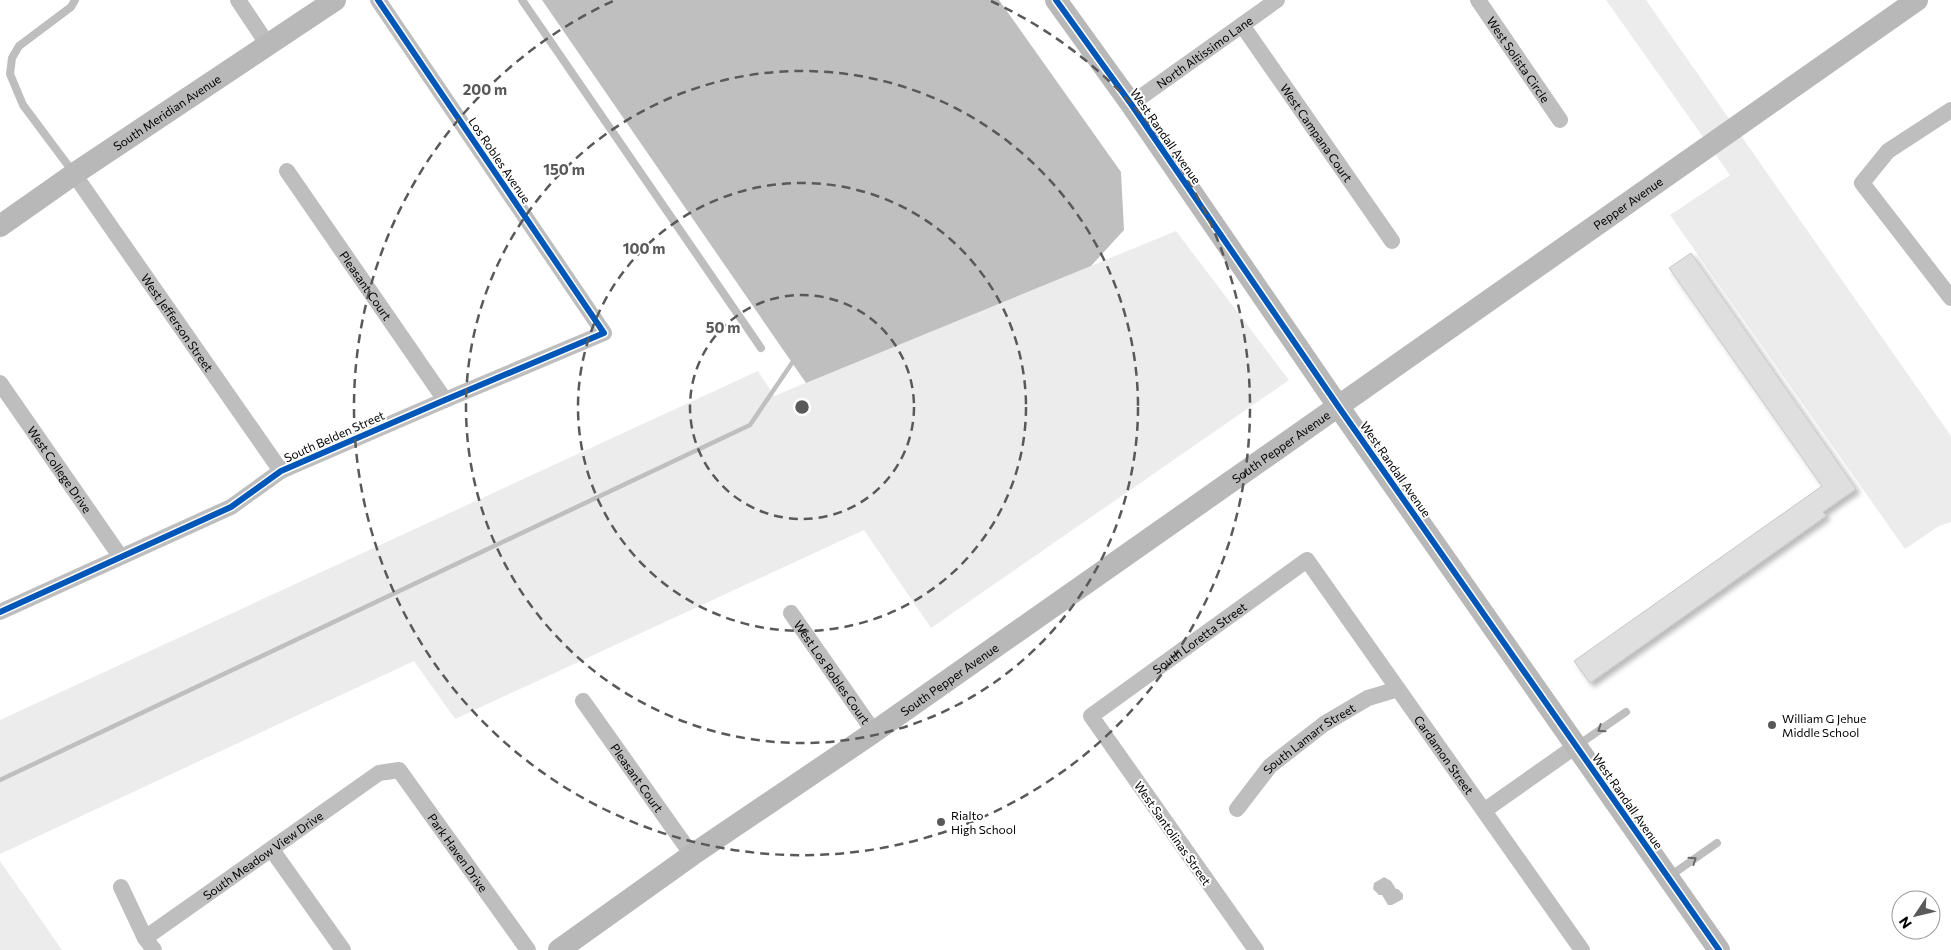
<svg xmlns="http://www.w3.org/2000/svg" width="1951" height="950" viewBox="0 0 1951 950" font-family="Commissioner,sans-serif">
<style>
.green{fill:#ececec}
.water{fill:#bfbfbf}
.lines{fill:none;stroke-linecap:round;stroke-linejoin:round}
.stream{stroke:#bfbfbf;stroke-width:4.5}
.building{fill:#dfdfdf;stroke:#c7c7c7;filter:url(#shadow)}
.lane{stroke:#bebebe;stroke-width:8}
.street{stroke:#bebebe;stroke-width:16}
.secondary{stroke:#b8b8b8;stroke-width:22}
.cycleway-casing{stroke:#fff;stroke-width:9}
.cycleway{stroke:#0057b8;stroke-width:6}
.oneway{stroke:#686868}
.ring{fill:none;stroke:#595959;stroke-width:2.5;stroke-dasharray:9 6}
.poi-dot{fill:#595959;stroke:#fff;stroke-width:2}
.labels{text-anchor:middle;dominant-baseline:central;stroke-width:4;stroke-linejoin:round;paint-order:stroke}
.street-label{font-size:12px;fill:#000;stroke:#fff}
.poi-label{font-size:12px;fill:#000;stroke:#fff;text-anchor:start}
.centre{fill:#595959;stroke:#fff;stroke-width:2.5}
.ring-label{font-size:15px;text-anchor:middle;font-weight:bold;fill:#595959;stroke:#fff;stroke-width:4;stroke-linejoin:round;paint-order:stroke}
</style>
<defs>
<filter id="shadow"><feDropShadow dx="4" dy="4" stdDeviation="2.5" flood-color="#0004"/></filter>
</defs>
<rect width="100%" height="100%" fill="#fff"/>
<path class="green" d="M1606 0H1646L1951 436V522L1939 526 1905 549 1670 215 1730 175Z
M1176 231 1289 380 931 628 864 530 455 719 414 661 0 854V720L758 371 774 396Z
M0 861 62 950H0Z"/>
<path class="water" d="M542 0H999L1121 172 1124 230 1091 266 806 383Z
M1384 877 1391 881 1396 889H1398L1403 894V899L1392 905H1388L1382 895H1379L1373 889 1374 883Z"/>
<g class="lines">
<path class="stream" d="M0 780 750 425 792 363"/>
</g>
<path class="building" d="M1691 253 1856 489 1823 512 1826 516 1590 683 1574 661 1822 486 1669 268Z"/>
<g class="lines">
<path class="lane" d="M522 0 761 348
M73 172 23 105 10 74 12 58 19 46 71 7 75 0
M1578 745 1626 712
M1670 876 1717 843"/>
<g class="street">
<path d="M238 0 268 45"/>
<path id="s1" d="M1478 0 1560 120"/>
<path id="s2" d="M1242 25 1392 241"/>
<path id="s3" d="M1131 104 1277 0"/>
<path d="M1951 110 1888 151 1862 183 1951 298"/>
<path id="s4" d="M287 171 445 400"/>
<path id="s5" d="M74 174 281 471"/>
<path id="s6" d="M0 383 120 556"/>
<path d="M0 612 231 507 281 471 445 400 604 333 378 0"/>
<path id="s7" d="M791 613 874 732"/>
<path id="s8" d="M583 701 692 855"/>
<path id="s9" d="M1237 809 1270 766 1324 724 1368 698 1398 689"/>
<path d="M1485 810 1576 746"/>
<path d="M272 850 343 950"/>
<path d="M121 887 145 938 154 950"/>
<path id="s10" d="M145 938 379 773 399 770 528 950"/>
<path id="s11" d="M1256 950 1091 716 1307 560 1582 950"/>
</g>
<g class="secondary">
<path d="M1056 0 1131 104 1338 406 1719 950"/>
<path id="s12" d="M0 226 74 174 335 0"/>
<path id="s13" d="M559 950 692 855 874 732 1917 0"/>
</g>
<defs>
<path id="cycleway" d="M1056 0 1131 104 1338 406 1719 950
M0 612 231 507 281 471 445 400 604 333 378 0"/>
</defs>
<use href="#cycleway" class="cycleway-casing"/>
<use href="#cycleway" class="cycleway"/>
</g>
<defs><path id="oneway-chevron" d="M-2-3.5L2.5 0L-2 3.5" fill="none" stroke-width="1.6" stroke-linecap="round" stroke-linejoin="round" transform="scale(1.25)"/></defs>
<g class="oneway">
<use href="#oneway-chevron" transform="translate(1601 729) rotate(146)"/>
<use href="#oneway-chevron" transform="translate(1693 860) rotate(-35)"/>
</g>
<g class="ring">
<circle cx="802" cy="407" r="112"/>
<circle cx="802" cy="407" r="224"/>
<circle cx="802" cy="407" r="336"/>
<path d="M991 1A448 448 0 1 1 613 1"/>
</g>
<g class="poi-dot">
<circle cx="1772" cy="725" r="5"/>
<circle cx="941" cy="822" r="5"/>
</g>
<g class="labels">
<g class="street-label">
<text stroke="none"><textPath href="#s3" startOffset="90">North Altissimo Lane</textPath></text>
<text stroke="none"><textPath href="#s1" startOffset="72">West Solista Circle</textPath></text>
<text stroke="none"><textPath href="#s12" startOffset="202">South Meridian Avenue</textPath></text>
<text stroke="none"><textPath href="#s2" startOffset="131">West Campana Court</textPath></text>
<text transform="translate(1166 136) rotate(55)">West Randall Avenue</text>
<text transform="translate(500 160) rotate(56)">Los Robles Avenue</text>
<text stroke="none"><textPath href="#s13" startOffset="1304">Pepper Avenue</textPath></text>
<text stroke="none"><textPath href="#s4" startOffset="139">Pleasant Court</textPath></text>
<text stroke="none"><textPath href="#s5" startOffset="181">West Jefferson Street</textPath></text>
<text transform="translate(334 436) rotate(-24)">South Belden Street</text>
<text stroke="none"><textPath href="#s13" startOffset="880">South Pepper Avenue</textPath></text>
<text stroke="none"><textPath href="#s6" startOffset="105">West College Drive</textPath></text>
<text transform="translate(1396 469) rotate(55)">West Randall Avenue</text>
<text stroke="none"><textPath href="#s11" startOffset="420">South Loretta Street</textPath></text>
<text stroke="none"><textPath href="#s7" startOffset="72">West Los Robles Court</textPath></text>
<text stroke="none"><textPath href="#s13" startOffset="475">South Pepper Avenue</textPath></text>
<text stroke="none"><textPath href="#s9" startOffset="102">South Lamarr Street</textPath></text>
<text stroke="none"><textPath href="#s11" startOffset="791">Cardamon Street</textPath></text>
<text stroke="none"><textPath href="#s8" startOffset="94">Pleasant Court</textPath></text>
<text transform="translate(1628 801) rotate(55)">West Randall Avenue</text>
<text transform="translate(1173 833) rotate(55)">West Santolinas Street</text>
<text stroke="none"><textPath href="#s10" startOffset="408">Park Haven Drive</textPath></text>
<text stroke="none"><textPath href="#s10" startOffset="144">South Meadow View Drive</textPath></text>
</g>
<g class="poi-label">
<text x="1782" y="718">William G Jehue<tspan x="1782" dy="14">Middle School</tspan></text>
<text x="951" y="815">Rialto<tspan x="951" dy="14">High School</tspan></text>
</g>
</g>
<circle cx="802" cy="407" r="8" class="centre"/>
<g class="ring-label">
<text x="485" y="95">200 m</text>
<text x="564" y="175">150 m</text>
<text x="644" y="254">100 m</text>
<text x="723" y="333">50 m</text>
</g>
<g transform="translate(1916 915) rotate(235)"><circle r="24" fill="#ffffff" stroke="#999999"/>
<path d="M0-4L9 19L0 12L-9 19Z" fill="#595959"/>
<text y="-8" font-size="14" font-weight="bold" text-anchor="middle" fill="#000000">N</text>
</g>
</svg>
